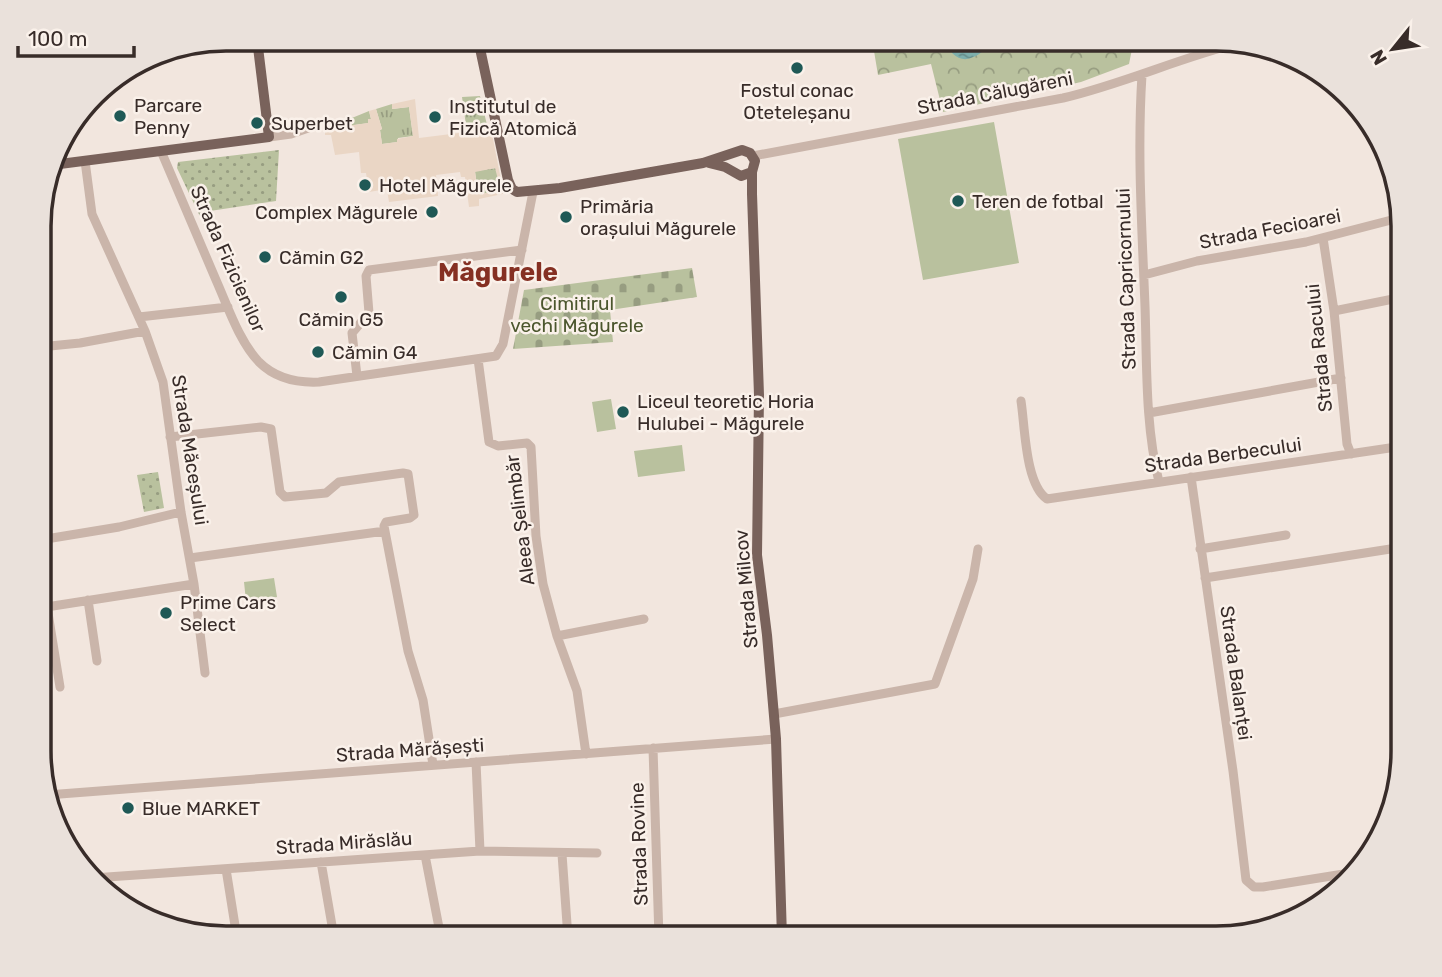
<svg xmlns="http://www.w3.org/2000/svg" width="1442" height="977" viewBox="0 0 1442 977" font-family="Rubik,sans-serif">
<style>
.grass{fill:url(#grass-tufts)}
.forest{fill:url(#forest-crowns)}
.cemetery{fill:url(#cemetery-stones)}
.park{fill:url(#park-dots)}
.pitch{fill:#b9c19e}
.plaza{fill:#ead6c5;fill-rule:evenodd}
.water{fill:url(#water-ripples)}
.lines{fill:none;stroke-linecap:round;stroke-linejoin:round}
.minor{stroke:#cab5aa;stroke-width:9}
.major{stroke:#79625b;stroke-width:10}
.poi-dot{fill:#1f5956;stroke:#faf1ea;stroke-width:2.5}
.labels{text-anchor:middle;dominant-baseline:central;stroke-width:5;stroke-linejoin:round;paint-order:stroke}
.poi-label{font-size:19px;fill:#382c29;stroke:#faf1ea;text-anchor:start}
.street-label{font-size:19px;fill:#382c29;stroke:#faf1ea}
.park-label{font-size:19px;fill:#4b562d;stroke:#faf1ea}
.district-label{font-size:26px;font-weight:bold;fill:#853023;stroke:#faf1ea}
.rim{fill:none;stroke:#382c29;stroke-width:3.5}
</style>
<defs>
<pattern id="grass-tufts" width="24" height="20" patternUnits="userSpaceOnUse" patternTransform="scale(1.75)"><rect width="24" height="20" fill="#b9c19e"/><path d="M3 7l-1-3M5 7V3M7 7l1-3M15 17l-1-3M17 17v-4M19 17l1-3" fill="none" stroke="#979d81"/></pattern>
<pattern id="forest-crowns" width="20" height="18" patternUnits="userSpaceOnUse" patternTransform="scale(1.75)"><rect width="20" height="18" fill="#b9c19e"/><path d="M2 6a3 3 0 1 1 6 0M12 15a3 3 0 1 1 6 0" fill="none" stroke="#979d81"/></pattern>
<pattern id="cemetery-stones" width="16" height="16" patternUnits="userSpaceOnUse" patternTransform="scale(1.75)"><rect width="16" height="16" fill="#b9c19e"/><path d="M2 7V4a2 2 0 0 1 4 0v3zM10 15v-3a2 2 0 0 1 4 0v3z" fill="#979d81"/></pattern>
<pattern id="park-dots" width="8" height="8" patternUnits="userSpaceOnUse" patternTransform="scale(1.75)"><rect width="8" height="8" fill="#b9c19e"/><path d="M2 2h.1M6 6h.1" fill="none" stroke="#979d81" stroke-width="1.8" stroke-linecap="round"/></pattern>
<pattern id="water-ripples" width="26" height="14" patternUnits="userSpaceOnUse" patternTransform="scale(1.75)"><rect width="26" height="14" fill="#7dafac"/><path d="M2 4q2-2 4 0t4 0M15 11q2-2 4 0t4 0" fill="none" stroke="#678f8c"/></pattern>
</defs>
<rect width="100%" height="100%" fill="#f2e6de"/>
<path class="grass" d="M480 96 488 129 467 132 462 97Z
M392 104V109L409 107 413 136 398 138V142L382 144 380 130 382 129 376 109Z
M369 111 371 119 369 123 325 129Z
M496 168 501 191 478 194 475 171Z"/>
<path class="forest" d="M872 39H1134L1129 64 1081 82 943 112 931 64 878 75Z"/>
<path class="cemetery" d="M692 268 697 297 610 310 613 342 513 349 524 290Z"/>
<path class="park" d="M279 150 276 201 210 211 212 231H207L177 168 178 162Z
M158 472 164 508 144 512 137 475Z"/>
<path class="pitch" d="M994 122 1019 263 923 280 898 139Z
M611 399 616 429 597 432 592 402Z
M682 445 685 471 638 477 634 451Z
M274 578 277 597 246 601 244 582Z"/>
<path class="plaza" d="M415 99 419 138 491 129 501 180 507 193 479 199V206L469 207 465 177H461L460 172 436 175 438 196 389 202 387 189 369 192 366 173H361L359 152 335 155 331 135H325V129L368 123V119H371L369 111 376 109 382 129 380 130 382 144 397 142V139L413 136 409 107 392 109V104ZM495 168 501 191 478 194 475 172Z"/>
<path class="water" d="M951 39H997C984 50 968 69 952 53Z"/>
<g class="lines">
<path class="minor" d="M1142 75C1137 152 1142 229 1145 306 1147 364 1145 425 1159 482
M269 137 291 134 317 125
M161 151C179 194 198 237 216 280 228 307 239 341 259 362 275 378 297 383 319 382L496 356 503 344 533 192
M753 156 1063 98C1123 84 1179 58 1239 43
M85 161 92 214 145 331 163 382 181 512 194 584 205 673
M1323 238 1334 311 1347 444 1351 454
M1144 275 1197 261 1306 242 1403 217
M1334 311 1403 297
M139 317 228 307
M40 347 80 343 145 331
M478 359 489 442 498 446 527 443 531 447 536 536 543 584 557 636 577 691 586 754
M357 376 352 333 369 313 366 276 369 270 522 250
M1021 401C1025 426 1025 484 1047 499L1403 446
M1149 413 1341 378
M170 437 261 427 271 429 280 492 285 497 326 493 339 482 403 473 408 474 414 515 410 518 386 522 384 526 408 651 423 700 433 765
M1191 477 1233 771 1246 880 1254 887H1263L1356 872
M40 540 119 527 181 512
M1200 549 1286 535
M190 558 385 531
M1205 578 1403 547
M88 600 97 661
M47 607 60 687
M40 608 194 584
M557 636 644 619
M774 714 935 684 973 579 978 549
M653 748 659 938
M476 762 480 851
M47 795 776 739
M562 854 568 938
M425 855 441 938
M321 862 334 937
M226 869 237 938
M93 878 480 851 597 853"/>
<path class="major" d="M478 39 508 180 512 189 517 192 560 188 703 163 742 150 750 153 755 161 752 172V194L759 395 757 555 767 635 776 739 782 938
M709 163 725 167 741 176 752 172
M52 165 269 137 257 39"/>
</g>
<g class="poi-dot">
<circle cx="797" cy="68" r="7"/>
<circle cx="120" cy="116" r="7"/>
<circle cx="435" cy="117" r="7"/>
<circle cx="257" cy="123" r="7"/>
<circle cx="365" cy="185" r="7"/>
<circle cx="958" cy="201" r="7"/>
<circle cx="432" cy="212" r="7"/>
<circle cx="566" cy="217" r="7"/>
<circle cx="265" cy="257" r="7"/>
<circle cx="341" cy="297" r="7"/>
<circle cx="318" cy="352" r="7"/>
<circle cx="623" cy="412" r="7"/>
<circle cx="166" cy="613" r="7"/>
<circle cx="128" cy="808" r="7"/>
</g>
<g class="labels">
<g class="poi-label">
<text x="797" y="90" text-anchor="middle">Fostul conac<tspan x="797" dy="22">Oteteleșanu</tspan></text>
<text x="134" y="105">Parcare<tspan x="134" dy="22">Penny</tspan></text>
<text x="449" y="106">Institutul de<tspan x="449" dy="22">Fizică Atomică</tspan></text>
<text x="271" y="123">Superbet</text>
<text x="379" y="185">Hotel Măgurele</text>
<text x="972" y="201">Teren de fotbal</text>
<text x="580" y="206">Primăria<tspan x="580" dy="22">orașului Măgurele</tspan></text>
<text x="418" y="212" text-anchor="end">Complex Măgurele</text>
<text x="279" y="257">Cămin G2</text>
<text x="341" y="319" text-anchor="middle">Cămin G5</text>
<text x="332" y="352">Cămin G4</text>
<text x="637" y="401">Liceul teoretic Horia<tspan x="637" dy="22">Hulubei - Măgurele</tspan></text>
<text x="180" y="602">Prime Cars<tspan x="180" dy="22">Select</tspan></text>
<text x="142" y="808">Blue MARKET</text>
</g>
<g class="street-label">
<text transform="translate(995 93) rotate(-11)">Strada Călugăreni</text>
<text transform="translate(1270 229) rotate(-11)">Strada Fecioarei</text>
<text transform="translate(228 259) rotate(66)">Strada Fizicienilor</text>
<text transform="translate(1126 279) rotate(-92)">Strada Capricornului</text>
<text transform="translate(1319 348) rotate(-96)">Strada Racului</text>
<text transform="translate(190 450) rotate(81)">Strada Măceșului</text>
<text transform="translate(1223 455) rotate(-8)">Strada Berbecului</text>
<text transform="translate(520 520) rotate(-97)">Aleea Șelimbăr</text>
<text transform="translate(746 589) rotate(-95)">Strada Milcov</text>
<text transform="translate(1236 673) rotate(82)">Strada Balanței</text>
<text transform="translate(410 750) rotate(-4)">Strada Mărășești</text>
<text transform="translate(344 843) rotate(-4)">Strada Mirăslău</text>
<text transform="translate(639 844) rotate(-92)">Strada Rovine</text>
</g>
<g class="park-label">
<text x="577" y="303">Cimitirul<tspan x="577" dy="22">vechi Măgurele</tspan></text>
</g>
<g class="district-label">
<text x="498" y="272">Măgurele</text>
</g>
</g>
<path d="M0 0H1442V977H0ZM226 51H1216A175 175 0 0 1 1391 226V751A175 175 0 0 1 1216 926H226A175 175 0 0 1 51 751V226A175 175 0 0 1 226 51Z" fill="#eae1db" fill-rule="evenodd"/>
<path class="rim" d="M226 51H1216A175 175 0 0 1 1391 226V751A175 175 0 0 1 1216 926H226A175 175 0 0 1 51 751V226A175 175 0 0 1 226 51Z"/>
<g transform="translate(1393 49) rotate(240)" stroke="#faf1ea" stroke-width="5" paint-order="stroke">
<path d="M0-5L12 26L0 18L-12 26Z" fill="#382c29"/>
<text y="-10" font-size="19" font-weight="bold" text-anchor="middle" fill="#382c29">N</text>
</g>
<path d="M18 46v10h116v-10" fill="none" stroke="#382c29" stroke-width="3.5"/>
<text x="28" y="46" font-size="21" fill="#382c29" stroke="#faf1ea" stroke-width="5" paint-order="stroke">100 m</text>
</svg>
